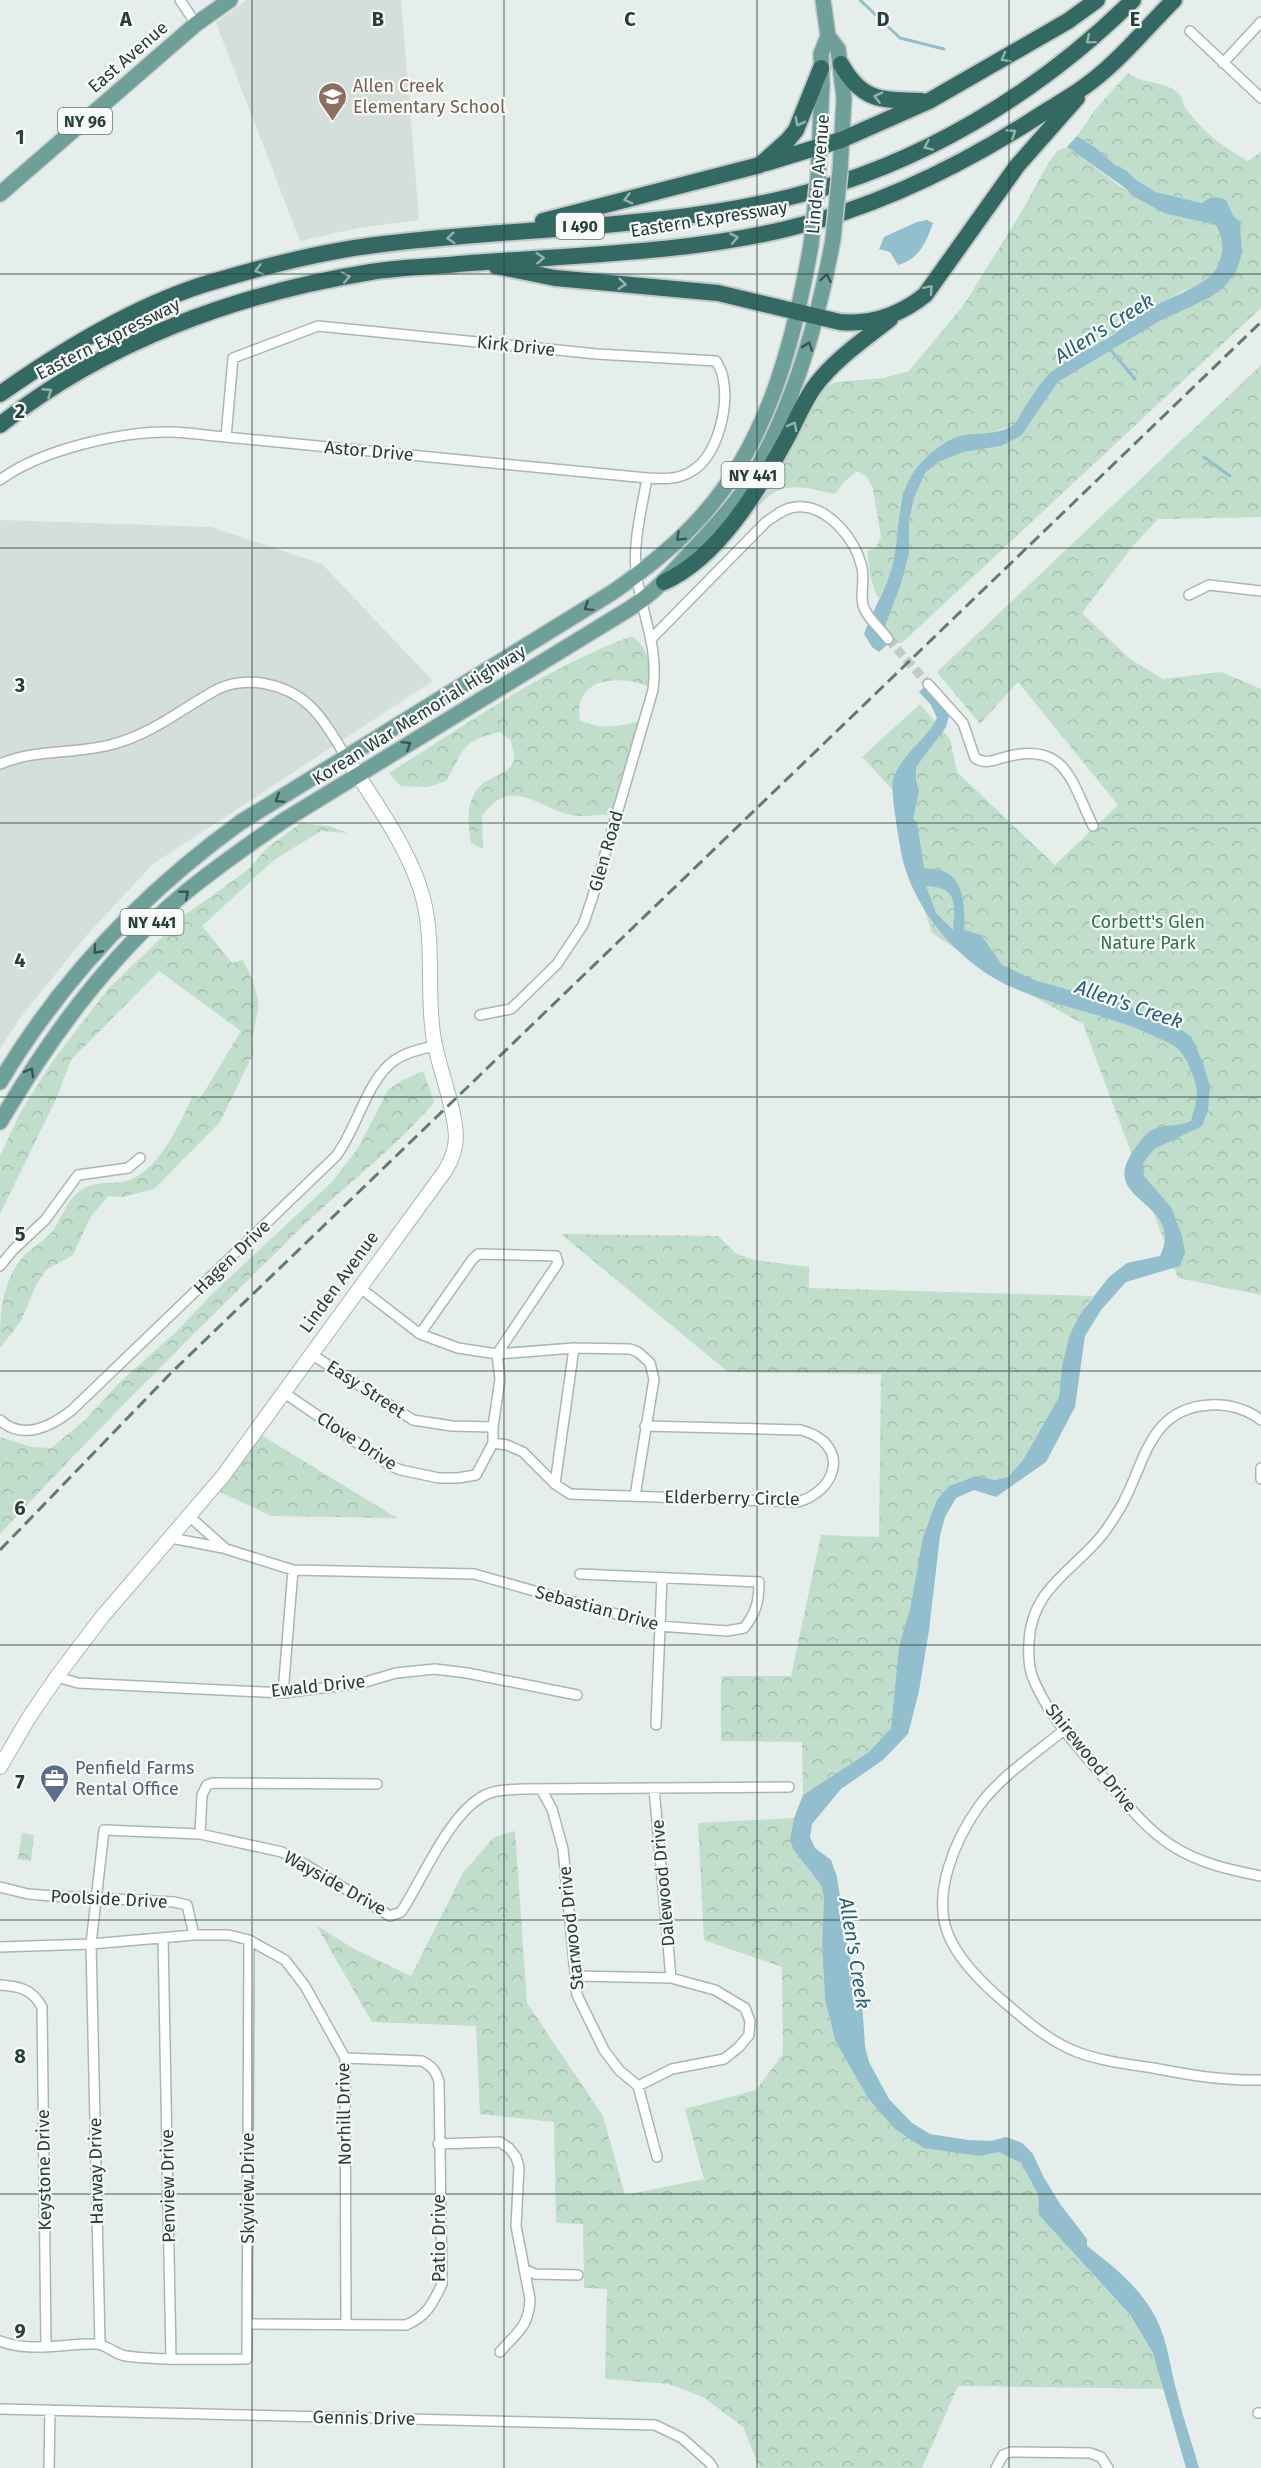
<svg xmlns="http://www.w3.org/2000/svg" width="1261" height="2468" viewBox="0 0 1261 2468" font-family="'Fira Sans',sans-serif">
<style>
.built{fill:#d4deda}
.forest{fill:url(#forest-crowns)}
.water{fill:#93becd;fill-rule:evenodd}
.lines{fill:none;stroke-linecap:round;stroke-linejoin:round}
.stream{stroke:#93becd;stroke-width:3}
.street-tunnel{stroke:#c0cbc8;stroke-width:9;stroke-dasharray:9 4.5;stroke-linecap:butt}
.street-casing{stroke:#a9b6b3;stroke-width:12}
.secondary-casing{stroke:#a5b9b4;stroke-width:16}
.primary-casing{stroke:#c2c9c8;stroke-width:18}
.highway-casing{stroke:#c2c9c8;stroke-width:20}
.street{stroke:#fff;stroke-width:9}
.secondary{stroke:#fff;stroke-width:14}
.primary{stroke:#6e9f98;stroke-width:15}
.highway{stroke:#346963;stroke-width:16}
.rail{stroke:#617a76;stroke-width:3;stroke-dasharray:12 6;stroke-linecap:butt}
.primary-bridge-casing{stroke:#c2c9c8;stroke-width:18;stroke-linecap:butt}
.primary-bridge{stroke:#6e9f98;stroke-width:15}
.oneway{stroke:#96b2ae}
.oneway2{stroke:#385752}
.grid{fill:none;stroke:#263f3b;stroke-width:1.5;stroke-opacity:0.55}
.labels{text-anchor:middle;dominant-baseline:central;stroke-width:4.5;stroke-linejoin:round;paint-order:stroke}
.shield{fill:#f7faf9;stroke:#657774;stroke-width:1.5}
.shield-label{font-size:16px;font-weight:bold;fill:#263f3b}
.street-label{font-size:18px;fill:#263f3b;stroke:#f7faf9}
.education-label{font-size:18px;fill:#785e54;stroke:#f7faf9;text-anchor:start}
.park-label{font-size:18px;fill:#337252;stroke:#f7faf9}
.service-label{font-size:18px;fill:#4e5e75;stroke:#f7faf9;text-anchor:start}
.water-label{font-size:20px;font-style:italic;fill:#246076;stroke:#f7faf9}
.grid-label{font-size:20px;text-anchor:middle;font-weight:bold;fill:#263f3b;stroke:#f7faf9;stroke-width:4.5;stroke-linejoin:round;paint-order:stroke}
</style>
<defs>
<pattern id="forest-crowns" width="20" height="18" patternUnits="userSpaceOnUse" patternTransform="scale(1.5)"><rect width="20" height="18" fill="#c1ddcb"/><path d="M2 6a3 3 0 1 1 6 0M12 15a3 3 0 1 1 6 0" fill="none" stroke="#a6bfaf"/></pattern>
</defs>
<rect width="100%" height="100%" fill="#e6eeeb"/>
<path class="built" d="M246 0H401L419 220 358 228 300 241 216 23Z
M0 520 211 527 322 564 433 681 153 864 86 936 20 1018 0 1049Z"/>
<path class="forest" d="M1128 73C1142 84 1167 81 1179 94 1182 97 1183 103 1185 107 1201 131 1223 147 1248 161L1261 152V308L902 643H889L882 635 901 584 909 554V522L914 498 925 473 938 462 964 452 1001 446 1021 436 1058 382 1158 322 1209 298 1240 222 1233 215 1226 200C1216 196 1211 196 1202 203L1156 192 1136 180 1127 171 1115 165 1096 148 1077 136 1095 110Z
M1067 147 1121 187 1216 225 1221 232 1222 242 1221 260 1214 273 1200 285 1183 291 1145 311 1099 344 1082 350 1055 368 1046 377 1014 425 984 435 960 436 941 445 900 503 896 551 889 576 879 598C872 589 867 562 868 551L876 548 881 537 873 489 867 477 857 471 845 481 835 494C798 486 781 479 754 511 748 518 743 528 734 532L774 479 819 390 836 382 884 378 909 371 963 306 1022 211 1049 162 1057 151Z
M1261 365V517L1158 519 1132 547 1082 613 1130 659 1163 679 1221 672 1261 689V1295L1178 1278 1083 1024 1000 978 932 933 910 865 895 792 862 757 920 704 950 739 957 772 1055 865 1118 805 1018 682 980 724 937 672Z
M632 636C649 648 652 667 648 686 619 675 573 677 580 720 601 731 619 726 641 721L614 814C601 814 585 818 572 815 537 808 512 774 482 816L483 849 471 843C468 824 465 800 481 785 490 776 511 774 514 760 515 755 512 747 511 741L500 732C460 741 465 749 446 781L428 787 401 786 389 773C467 724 545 668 632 636Z
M301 823 329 826 348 833 321 831 274 860 202 926 232 963 242 960C249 969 260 997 258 1009 256 1025 250 1036 254 1052L220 1122 154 1189 122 1197 108 1196 90 1218 73 1255 46 1270 36 1285 21 1321 0 1348C0 1315 1 1283 23 1257 31 1248 43 1242 51 1233 62 1220 67 1197 83 1189 99 1179 117 1186 132 1179 159 1168 182 1121 193 1095L200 1099 241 1031 159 971 71 1060 57 1097 0 1214V1156L20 1113 52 1062 107 990 185 915 249 869 267 848Z
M423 1071 434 1102C395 1149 345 1185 301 1228 199 1328 97 1429 0 1534V1437L31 1447 51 1448 84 1421 118 1384 176 1332 213 1293 332 1182 358 1148 388 1090 403 1080Z
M561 1234 718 1236 735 1253 754 1260 809 1267V1288L1093 1296 1081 1313 1062 1366 1059 1397 1023 1460 1008 1477 995 1480 976 1476 949 1486 899 1646 891 1728 869 1752 803 1795 802 1742 721 1741V1676H791L821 1535 879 1537 881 1374 728 1372Z
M261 1435 397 1518 271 1516 218 1491Z
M794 1818 790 1839 793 1849 821 1885 824 1897 822 1944 825 1999 835 2040 895 2129 980 2156 999 2152 1021 2163 1038 2194 1039 2215 1130 2316 1153 2353 1165 2389 958 2386 922 2468H760L743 2427 703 2397 669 2384 605 2379 607 2289 584 2288 583 2224 556 2223 554 2122 480 2114 476 2026 372 2022 316 1925 354 1949 411 1976 463 1873 494 1837 515 1831 527 2003 603 2116 625 2195 704 2179 685 2109 756 2090 783 2054 782 1967 704 1940 698 1823Z
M22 1833 34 1835 31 1861 18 1859Z"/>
<path class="water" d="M1077 136 1096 148 1115 165 1127 171 1136 180 1156 192 1202 203C1211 196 1216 196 1226 200L1233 215 1240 222 1242 253 1236 272 1224 287 1209 298 1158 322 1058 382 1021 436 1001 446 964 452 938 462 925 473 914 498 909 522V554L901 584 882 635 889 643 879 652 872 647 864 634C871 614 882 596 889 576 904 537 890 498 920 464 930 453 945 440 960 436 977 432 997 436 1013 425 1017 422 1020 415 1023 410 1033 396 1042 378 1056 368 1070 357 1085 351 1100 343 1117 334 1131 319 1148 309 1166 299 1202 287 1214 272 1224 259 1225 239 1216 225L1164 213 1131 195 1128 190 1067 147Z
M927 220 933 223C926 243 919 259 898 265L890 252 879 249 884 237 917 222Z
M926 685 947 709 949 716 946 727 916 767V780L919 791 913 819 917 822 924 868C931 869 943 870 949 874 965 885 965 913 964 930L981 935 1002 965 1034 980 1141 1010 1172 1024 1191 1036 1203 1063 1210 1087 1208 1110 1202 1126 1154 1149 1143 1163 1144 1176 1171 1207 1182 1236 1185 1252 1180 1266 1126 1282 1101 1310 1085 1336 1075 1407 1046 1462 996 1497 974 1490 956 1498 945 1517 940 1536 929 1630 919 1691 908 1734 883 1760 841 1789 812 1824 810 1837 815 1848 831 1860 837 1877 849 1955 862 2001 865 2047 869 2062 889 2099 912 2123 930 2134 968 2140 991 2141 1006 2137 1022 2143 1033 2154 1043 2176 1060 2204 1087 2239V2246C1113 2266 1140 2287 1156 2318 1168 2342 1170 2367 1177 2393 1183 2418 1192 2443 1199 2468H1186L1153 2353 1130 2315 1039 2215 1038 2194 1021 2163 999 2152 980 2156 924 2148 895 2129 868 2098 835 2040 825 1999 822 1944 824 1897 821 1885 793 1849 790 1839 794 1818 803 1795 869 1752 891 1728 899 1646 910 1610 923 1537 937 1500 949 1486 976 1476 995 1480 1008 1477 1023 1460 1059 1397 1062 1366 1070 1334 1081 1313 1109 1277 1127 1263 1160 1256C1186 1201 1099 1203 1132 1153 1137 1145 1145 1133 1154 1129 1166 1124 1179 1127 1191 1121 1193 1112 1197 1103 1197 1094 1197 1082 1187 1057 1178 1049 1172 1043 1162 1040 1154 1036 1110 1015 1061 1008 1016 989 964 968 917 915 903 861 900 848 890 790 893 780 900 755 926 741 937 718L931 705 919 692ZM926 886C958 887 955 904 953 930L936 913Z"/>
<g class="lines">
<path class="stream" d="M860 0 900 38 944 49
M1109 348 1135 379
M1204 457 1230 476"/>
<path class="street-tunnel" d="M888 639 928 684"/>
<defs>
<path id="street" d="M180 0 196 24
M1190 31 1261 98
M1223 63 1261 22
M0 480C40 450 121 431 171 432 189 432 208 436 226 437L647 478C662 479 678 480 692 471 718 455 729 407 723 378 722 372 719 366 716 361L597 354 318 326 233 358 226 437
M1189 595 1209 585 1261 591
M652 638 766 522C775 516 784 508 795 507 826 503 856 539 862 568 865 580 860 593 863 605 866 617 881 629 888 639
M928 684 963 723 975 758C984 764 992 761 1002 758 1066 739 1071 781 1093 826
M0 764C37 748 79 755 117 743 155 732 184 707 218 689 247 675 286 684 309 705 324 719 335 739 346 757
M480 1015 511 1009 557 964 583 925 592 899 653 690C659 644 641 615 636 571 633 541 642 508 647 478
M0 1266 14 1249 45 1220 78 1175 128 1168 140 1158
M359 1287 420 1334 458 1348 497 1354 574 1348 630 1349 638 1352 650 1363 654 1379 635 1496
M420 1334 472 1260 478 1254 556 1256 558 1263 497 1354
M311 1354 413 1420 452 1426 493 1427
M283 1392 391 1466 401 1470 439 1478H458L476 1475 493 1443V1427L500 1379 497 1354
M0 1420C23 1441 52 1426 72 1410L336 1156C357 1129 367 1079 395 1060 407 1052 421 1049 435 1046
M1261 1420C1246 1409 1228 1404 1210 1405 1152 1408 1146 1457 1125 1499 1119 1511 1111 1523 1103 1534 1074 1571 1031 1588 1029 1643 1028 1656 1029 1671 1035 1683 1051 1719 1079 1748 1104 1778 1125 1802 1145 1828 1171 1845 1198 1863 1230 1870 1261 1876
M493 1443 507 1445 523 1452 555 1484 570 1494 798 1502C840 1489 849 1443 801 1430L645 1426
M1261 1468V1479
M555 1484 574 1348
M189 1516 226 1549 293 1570 474 1574 659 1626 727 1631 744 1628C756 1613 759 1602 759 1582L580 1574
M171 1538 223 1548
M58 1675 64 1679 78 1683 283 1693 362 1683 396 1673 435 1669 467 1673 577 1695
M283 1693 293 1570
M656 1725 662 1578
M1064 1730C1035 1754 1001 1776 979 1806 955 1840 932 1893 948 1934 959 1962 987 1988 1010 2007 1030 2024 1051 2042 1077 2052 1101 2061 1127 2064 1153 2068 1189 2075 1224 2081 1261 2080
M654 1788 671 1978
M541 1789 552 1809 563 1849 577 1995 604 2050 619 2070 638 2086 657 2157
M200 1834 202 1795 207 1785 213 1783 377 1784
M0 1887 28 1894 52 1896 174 1902 187 1905 194 1935
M163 1938 171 2359
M0 1947 91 1944 194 1935H229L249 1940 285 1960 305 1986 345 2058 346 2324
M576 1976 671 1978 715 1990 745 2008 750 2021 749 2035 739 2047 724 2059 672 2069 638 2086
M0 1985C19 1986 32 1989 42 2007L46 2346
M438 2144 500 2142 509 2148 516 2157 519 2167 516 2226 530 2299C529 2327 517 2332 500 2352
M524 2269 535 2274 578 2275
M247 2324 406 2325C427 2316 433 2303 442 2284L439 2082C436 2071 432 2066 422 2061L345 2058
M0 2341C29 2353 66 2343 97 2344 107 2345 116 2355 126 2356 166 2361 207 2359 247 2359L249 1940
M100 2344 91 1944 104 1830 200 1834 282 1852 306 1865 390 1916 401 1912C423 1879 452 1806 490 1793 500 1789 512 1790 523 1789L789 1787
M0 2409 655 2425 682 2438 710 2463 713 2468
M1258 2413H1261
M49 2468 50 2410
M996 2468 1003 2455 1011 2452 1090 2453 1101 2457 1108 2468"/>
<path id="secondary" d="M0 1767 28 1719 58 1675 102 1617 223 1476 445 1171C452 1160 456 1149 456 1136 454 1102 438 1068 433 1034 426 985 436 935 420 888 406 844 371 796 346 757"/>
<path id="primary" d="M828 36 838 49 844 98 840 171
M818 178 822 85 821 54 828 36 823 0
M0 194 196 24 230 0
M0 1082C61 980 144 892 241 822L613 592C643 571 675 546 700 518 768 444 794 341 811 245
M0 1122C49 1039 106 960 180 897 212 870 248 845 283 821L629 609C653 594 671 574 690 553 711 530 735 506 751 479 794 406 818 322 833 239"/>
<path id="highway" d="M841 64C862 102 882 100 922 101
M766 163 841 140 929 101 1068 21 1097 0
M543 221 760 165 788 140 796 130 821 68
M496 266 555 278 718 293 840 322C873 325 900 315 925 295L1017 166 1077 98
M0 394C61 351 140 303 212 282 262 267 316 253 368 246 508 227 652 231 790 197 919 166 1039 93 1133 0
M0 425C106 341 239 293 371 272 396 268 422 267 448 265 560 255 676 255 786 229 878 207 965 164 1043 113 1059 103 1077 93 1092 81 1122 58 1147 27 1174 0
M664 582C718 558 759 489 787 438 796 421 804 401 815 386 835 359 865 339 890 319"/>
</defs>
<use href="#street" class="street-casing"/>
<use href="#secondary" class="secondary-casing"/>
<use href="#primary" class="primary-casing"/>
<use href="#highway" class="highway-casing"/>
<use href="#street" class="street"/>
<use href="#secondary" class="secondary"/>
<use href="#primary" class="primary"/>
<use href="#highway" class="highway"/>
<path class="rail" d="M0 1550 171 1373 1261 322"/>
<defs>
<path id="primary-bridge" d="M833 239 840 171
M811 245 818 178"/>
</defs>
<use href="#primary-bridge" class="primary-bridge-casing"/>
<use href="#primary-bridge" class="primary-bridge"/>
</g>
<defs><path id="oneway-chevron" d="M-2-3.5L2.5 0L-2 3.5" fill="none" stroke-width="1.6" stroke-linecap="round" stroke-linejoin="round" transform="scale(1.5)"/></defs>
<g class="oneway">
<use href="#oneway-chevron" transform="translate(1090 40) rotate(140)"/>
<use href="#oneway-chevron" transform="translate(1005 58) rotate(150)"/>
<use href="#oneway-chevron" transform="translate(878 97) rotate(-166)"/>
<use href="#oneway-chevron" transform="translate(799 122) rotate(118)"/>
<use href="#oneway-chevron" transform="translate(1012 133) rotate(-33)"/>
<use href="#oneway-chevron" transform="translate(928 146) rotate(156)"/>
<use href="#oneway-chevron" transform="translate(628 199) rotate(165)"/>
<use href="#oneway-chevron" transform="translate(451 238) rotate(175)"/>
<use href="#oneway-chevron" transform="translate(734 238) rotate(-11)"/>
<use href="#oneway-chevron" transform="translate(540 258) rotate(-4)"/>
<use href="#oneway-chevron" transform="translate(259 270) rotate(165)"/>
<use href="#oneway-chevron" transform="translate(346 277) rotate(-12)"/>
<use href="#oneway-chevron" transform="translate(622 284) rotate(5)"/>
<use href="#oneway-chevron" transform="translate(929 289) rotate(-49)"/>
<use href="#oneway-chevron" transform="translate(48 392) rotate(-33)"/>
<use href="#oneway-chevron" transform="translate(793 426) rotate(-62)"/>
</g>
<g class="oneway2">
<use href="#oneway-chevron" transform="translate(826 278) rotate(-80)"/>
<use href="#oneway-chevron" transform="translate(808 346) rotate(-71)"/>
<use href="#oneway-chevron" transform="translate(680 537) rotate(136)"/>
<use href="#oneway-chevron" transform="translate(588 607) rotate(148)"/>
<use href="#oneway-chevron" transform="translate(407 745) rotate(-32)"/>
<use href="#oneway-chevron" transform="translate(279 799) rotate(148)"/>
<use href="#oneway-chevron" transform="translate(185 894) rotate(-39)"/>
<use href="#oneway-chevron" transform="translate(97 950) rotate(132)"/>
<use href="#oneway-chevron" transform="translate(30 1072) rotate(-60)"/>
</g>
<path class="grid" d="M252 0V2468M504 0V2468M757 0V2468M1009 0V2468M0 274H1261M0 548H1261M0 823H1261M0 1097H1261M0 1371H1261M0 1645H1261M0 1920H1261M0 2194H1261"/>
<defs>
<symbol id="school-pin" viewBox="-11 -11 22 30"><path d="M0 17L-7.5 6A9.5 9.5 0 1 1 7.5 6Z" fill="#8d6e63" stroke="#f7faf9"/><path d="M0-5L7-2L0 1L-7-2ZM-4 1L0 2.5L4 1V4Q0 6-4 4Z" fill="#fff"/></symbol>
<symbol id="office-pin" viewBox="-11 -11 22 30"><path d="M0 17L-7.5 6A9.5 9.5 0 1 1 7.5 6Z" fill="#5c6f8a" stroke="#f7faf9"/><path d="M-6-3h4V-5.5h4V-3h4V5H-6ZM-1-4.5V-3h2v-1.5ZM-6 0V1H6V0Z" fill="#fff"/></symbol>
</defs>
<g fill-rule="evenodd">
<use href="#school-pin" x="316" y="80" width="33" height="45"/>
<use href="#office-pin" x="38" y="1762" width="33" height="45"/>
</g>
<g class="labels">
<g class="shield">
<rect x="58" y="108" width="54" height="26" rx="4.5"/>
<rect x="556" y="213" width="48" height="26" rx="4.5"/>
<rect x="721.5" y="462" width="63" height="26" rx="4.5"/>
<rect x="120.5" y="909" width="63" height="26" rx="4.5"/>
</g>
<g class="shield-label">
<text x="85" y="121">NY 96</text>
<text x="580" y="226">I 490</text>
<text x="753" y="475">NY 441</text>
<text x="152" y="922">NY 441</text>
</g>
<g class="street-label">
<text transform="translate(128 57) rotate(-41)">East Avenue</text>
<text transform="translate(818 174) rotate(-85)">Linden Avenue</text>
<text transform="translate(709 219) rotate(-9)">Eastern Expressway</text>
<text transform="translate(108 339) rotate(-27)">Eastern Expressway</text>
<text transform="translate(516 346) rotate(6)">Kirk Drive</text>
<text transform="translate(369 451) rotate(5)">Astor Drive</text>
<text transform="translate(419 715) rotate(-32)">Korean War Memorial Highway</text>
<text transform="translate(606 851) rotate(-74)">Glen Road</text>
<text transform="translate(232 1257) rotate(-44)">Hagen Drive</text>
<text transform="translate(339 1282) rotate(-54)">Linden Avenue</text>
<text transform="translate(366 1389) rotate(33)">Easy Street</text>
<text transform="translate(357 1441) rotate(33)">Clove Drive</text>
<text transform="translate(732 1498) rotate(1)">Elderberry Circle</text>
<text transform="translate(597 1608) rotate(15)">Sebastian Drive</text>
<text transform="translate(318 1686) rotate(-6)">Ewald Drive</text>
<text transform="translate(1091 1758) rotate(51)">Shirewood Drive</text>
<text transform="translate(335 1883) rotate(29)">Wayside Drive</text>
<text transform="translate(663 1883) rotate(-95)">Dalewood Drive</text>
<text transform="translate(109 1899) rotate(3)">Poolside Drive</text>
<text transform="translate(571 1928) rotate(-96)">Starwood Drive</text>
<text transform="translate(344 2114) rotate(-91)">Norhill Drive</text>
<text transform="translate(44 2170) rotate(-91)">Keystone Drive</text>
<text transform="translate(96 2171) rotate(-91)">Harway Drive</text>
<text transform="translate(168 2186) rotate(-91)">Penview Drive</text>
<text transform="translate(248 2188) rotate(-90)">Skyview Drive</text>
<text transform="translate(439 2238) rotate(-90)">Patio Drive</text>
<text transform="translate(364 2418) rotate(1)">Gennis Drive</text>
</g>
<g class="education-label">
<text x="353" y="86">Allen Creek<tspan x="353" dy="21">Elementary School</tspan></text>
</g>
<g class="park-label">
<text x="1148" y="922">Corbett's Glen<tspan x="1148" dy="21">Nature Park</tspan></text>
</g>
<g class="service-label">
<text x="75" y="1768">Penfield Farms<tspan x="75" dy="21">Rental Office</tspan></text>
</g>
<g class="water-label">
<text transform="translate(1104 328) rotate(-32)">Allen's Creek</text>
<text transform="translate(1129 1004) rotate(19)">Allen's Creek</text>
<text transform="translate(855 1953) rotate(81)">Allen's Creek</text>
</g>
</g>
<g class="grid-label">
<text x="126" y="26">A</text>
<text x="378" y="26">B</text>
<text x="630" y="26">C</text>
<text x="883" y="26">D</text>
<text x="1135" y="26">E</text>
<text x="20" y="144">1</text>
<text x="20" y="418">2</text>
<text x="20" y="692">3</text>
<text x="20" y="967">4</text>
<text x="20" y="1241">5</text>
<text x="20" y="1515">6</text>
<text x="20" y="1789">7</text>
<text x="20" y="2063">8</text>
<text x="20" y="2338">9</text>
</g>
</svg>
